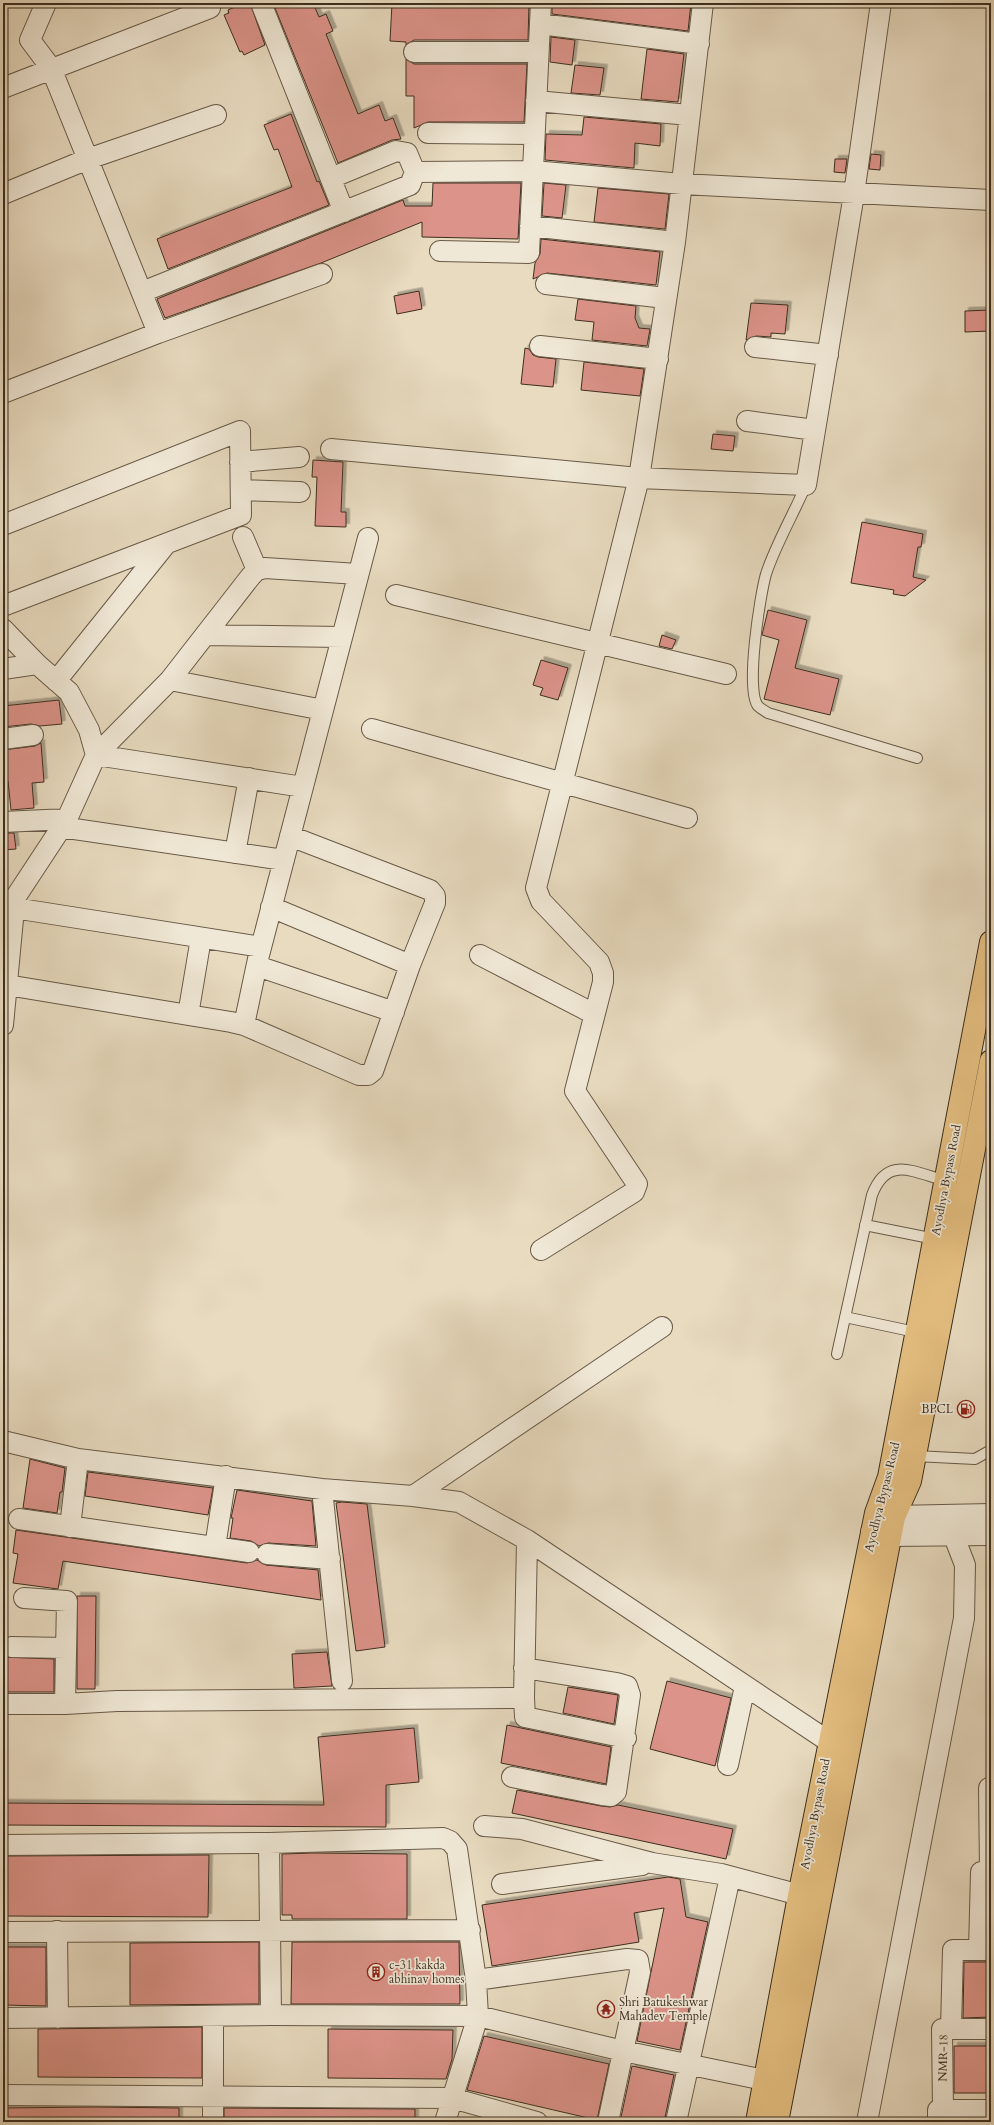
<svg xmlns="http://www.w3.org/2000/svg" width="994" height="2125" viewBox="0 0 994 2125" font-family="Cardo,serif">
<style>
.building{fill:#dc9389;stroke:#3d2f1f;filter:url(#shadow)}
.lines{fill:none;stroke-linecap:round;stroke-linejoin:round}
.service-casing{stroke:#685a47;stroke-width:12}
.minor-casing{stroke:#685a47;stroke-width:22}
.tertiary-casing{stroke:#685a47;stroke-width:24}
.primary-casing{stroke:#3d2f1f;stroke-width:24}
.service{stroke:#f0e8d6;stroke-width:10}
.minor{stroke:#f0e8d6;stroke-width:20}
.tertiary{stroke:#f0e8d6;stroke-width:22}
.primary{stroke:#e4be80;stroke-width:22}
.labels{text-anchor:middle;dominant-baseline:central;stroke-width:3.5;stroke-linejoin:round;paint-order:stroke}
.street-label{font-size:12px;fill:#3d2f1f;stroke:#f0e8d6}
.poi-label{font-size:12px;fill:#3d2f1f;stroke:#f0e8d6;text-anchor:start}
</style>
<defs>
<filter id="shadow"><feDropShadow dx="3.5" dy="-3.5" stdDeviation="0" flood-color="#0004"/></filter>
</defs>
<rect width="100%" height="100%" fill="#e8dbc0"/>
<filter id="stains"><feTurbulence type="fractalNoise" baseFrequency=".005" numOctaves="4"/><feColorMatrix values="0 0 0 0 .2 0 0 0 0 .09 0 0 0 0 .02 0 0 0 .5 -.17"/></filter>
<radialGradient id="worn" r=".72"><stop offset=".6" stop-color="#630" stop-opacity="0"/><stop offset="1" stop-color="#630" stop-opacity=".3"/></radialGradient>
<path class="building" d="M244 3H250L265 45 244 55 242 51 240 52 224 15 229 13 228 10Z
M273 3H313L319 17 326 14 333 31 326 34 358 114 379 105 385 121 393 118 401 139 392 140 338 163Z
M392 3H529L528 40H414L406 45V42L390 41Z
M552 3H691L688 31 552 14Z
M551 37 575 40 572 65 550 62Z
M647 49 684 54 678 102 641 99Z
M406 59 414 64H527L524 122H428L414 128V96H406Z
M575 65 604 68 600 95 571 93Z
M291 114 317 182 319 181 329 205 168 269 157 239 292 187 278 149 274 150 264 125Z
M584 117 661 124 660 146 635 143 634 168 545 160 546 134 582 135Z
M871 154 881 155 880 170 869 169Z
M835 159H847L845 173 834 172Z
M433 183H521L518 239 422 237V222L321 263 165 318 157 299 403 200 405 206H432Z
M544 183 566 185 562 218 542 216Z
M598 188 669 194 665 229 594 222Z
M541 239 660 252 656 285 547 273 533 279 535 263 540 254Z
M419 291 422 309 397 314 394 296Z
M578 299 636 306 635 318 639 328 650 329 647 346 592 340 594 322 575 320Z
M751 303 788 305 785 334 771 333V337L756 336 746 340Z
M991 310V331L965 332V311Z
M525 348 529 349 533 355 538 357 556 359 553 387 521 384Z
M584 362 644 369 640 396 581 390Z
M713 434 735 436 733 451 711 449Z
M313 460 343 462 341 512H346V527L315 526 317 477H312Z
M862 522 923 534 921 547H918L913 577 926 580 905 596 893 594 894 590 851 583Z
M768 610 807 620 795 668 839 679 830 715 764 699 779 640 762 635Z
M662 635 676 640 672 649 659 646Z
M541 660 568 668 558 700 540 695 543 688 533 685Z
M59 700 62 724 40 726 31 724 3 727V706Z
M41 743 44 782 32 783 34 808 11 810 8 781 3 782V750L35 746Z
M3 833H14L16 849 3 850Z
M30 1459 65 1468 62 1492H60L57 1513 23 1508Z
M88 1472 213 1488 208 1515 85 1496Z
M237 1490 312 1501 316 1546 268 1543 259 1546 251 1541 230 1538 233 1518H231Z
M342 1502 367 1504 385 1647 356 1651 336 1503Z
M16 1530 247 1563 257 1560 266 1565 318 1570 321 1600 63 1561 58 1589 13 1583 18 1554 13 1553Z
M77 1596H96L95 1689H77Z
M327 1652 332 1686 294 1688 292 1654Z
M4 1657 54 1659V1692H4Z
M667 1681 731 1698 715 1766 650 1749Z
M568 1687 618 1695 614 1724 563 1713Z
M507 1725 611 1747 606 1784 501 1763Z
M414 1728 419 1782 386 1785V1827L3 1825V1803L324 1805 318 1737Z
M517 1790 601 1806 610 1807 618 1805 733 1829 726 1859 512 1813Z
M313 1853 407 1854V1919H292V1915H282V1854Z
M209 1855 208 1917 3 1916V1856Z
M668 1877 680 1879 686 1917 708 1922 680 2050 637 2041 664 1908 634 1913 639 1942 492 1966 482 1905Z
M259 1942V2004L130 2005V1943Z
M292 1942H459L460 2004H291Z
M3 1947H46V2006L3 2005Z
M964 1962H991V2017L963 2018Z
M202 2027V2078L38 2077V2029Z
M328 2029 453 2030 452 2059 446 2079 328 2078Z
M484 2036 609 2064 597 2120 467 2090Z
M954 2046H991V2093H954Z
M632 2066 674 2075 664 2122H620Z
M94 2107 179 2108V2122H3V2108Z
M224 2108 415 2109V2122H224Z"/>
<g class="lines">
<defs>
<path id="service" d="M806 485C794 513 775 546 766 574 760 595 745 691 758 706 761 709 765 711 768 713L917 758
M865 1225 935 1239
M845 1317 920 1333
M837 1354 872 1195C887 1155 913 1172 946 1181
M915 1456 975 1459 991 1450"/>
<path id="minor" d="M46 3 30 40 51 68 158 333
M261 3 344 212
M540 24 699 44
M414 52H538
M3 88 210 8
M536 101 689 115
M428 133 534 134
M415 172 533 171 682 184 991 200
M3 194 88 159 216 115
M530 226 675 242
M440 251 529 253 541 3
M546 284 665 298
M142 292 410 185 415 172 407 153 396 151 331 178
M540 346 658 359
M755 347 828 355
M3 393 158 333 322 274
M747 421 815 430
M331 449 639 478 806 485 854 194 881 3
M240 462 299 457
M241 490 300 492
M3 525 240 431 241 515 3 606
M243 537 257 570
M396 595 726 674
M3 629 37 664 69 692 89 730 96 755 67 819 15 898 3 1025
M205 635 342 637
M3 669 37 664
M170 680 323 710
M56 681 166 544
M372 729 687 818
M3 739 33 735
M96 755 170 680 251 576 257 570 265 568 358 574
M96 755 303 787
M3 822 67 819
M61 827 284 860
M235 853 249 778
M271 907 410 965
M14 908 261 947
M480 955 594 1014
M257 966 394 1012
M7 985 231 1022 244 1025 359 1075H368L373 1071 410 965 435 903V896L430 890 290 836
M188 1015 201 938
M244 1025 258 959 368 538
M541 1250 634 1192 637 1184 575 1091 603 982V973L599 962 541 901 536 888 639 478 675 242 703 3
M3 1441 78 1459 322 1489 413 1496 459 1502 527 1540 843 1751
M322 1489 342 1681
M413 1496 662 1327
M19 1519 249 1552
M70 1527 78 1459
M215 1547 226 1476
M267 1554 330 1559
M24 1598 67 1601 65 1704
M11 1647 66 1648
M524 1698 525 1717 626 1738
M3 1704H65L117 1701 524 1698 527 1540
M728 1765 745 1686
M512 1777 602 1795 611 1796 616 1792 630 1695 627 1686 617 1683 524 1668
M484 1826 522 1829 652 1863 721 1874 815 1899
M269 1843 271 2015
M3 1845 269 1843 443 1838 450 1841 457 1849 476 1980 478 2016 445 2122
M990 1871 989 1788H991
M502 1884 642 1865
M57 1931 58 2018
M3 1932 470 1930
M979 1950 981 1872 991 1871
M476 1980 627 1959 638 1960 640 1972 608 2122
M3 2018 271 2015 478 2016 623 2051 764 2080 779 2086
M951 2029 953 1950H991
M3 2095 452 2098 537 2122
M943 2110 942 2029H991
M938 2118V2110H991
M213 2122V2016
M676 2122 730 1877
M867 2122 964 1618 965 1565 948 1521"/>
<path id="tertiary" d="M877 1513 894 1517 991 1515
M872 1532 890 1535 991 1534"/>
<path id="primary" d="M757 2122 799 1896 876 1513 889 1477 991 942
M777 2122 894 1517 910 1481 991 1061"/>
</defs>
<use href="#service" class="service-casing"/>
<use href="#minor" class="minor-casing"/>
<use href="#tertiary" class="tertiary-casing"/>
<use href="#primary" class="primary-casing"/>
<use href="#service" class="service"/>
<use href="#minor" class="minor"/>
<use href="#tertiary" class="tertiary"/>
<use href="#primary" class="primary"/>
</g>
<defs>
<symbol id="fuel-ring" viewBox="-11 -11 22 22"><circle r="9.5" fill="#f0e8d6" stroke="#8f2418" stroke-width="1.5"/><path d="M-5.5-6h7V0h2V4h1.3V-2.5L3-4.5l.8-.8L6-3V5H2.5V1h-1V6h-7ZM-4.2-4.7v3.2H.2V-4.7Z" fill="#8f2418"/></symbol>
<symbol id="building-ring" viewBox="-11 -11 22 22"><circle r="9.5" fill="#f0e8d6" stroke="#8f2418" stroke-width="1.5"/><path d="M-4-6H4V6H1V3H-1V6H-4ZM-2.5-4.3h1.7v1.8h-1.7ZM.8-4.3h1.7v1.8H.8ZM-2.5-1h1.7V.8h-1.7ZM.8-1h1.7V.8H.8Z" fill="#8f2418"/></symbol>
<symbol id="temple-ring" viewBox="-11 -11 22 22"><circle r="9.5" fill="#f0e8d6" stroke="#8f2418" stroke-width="1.5"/><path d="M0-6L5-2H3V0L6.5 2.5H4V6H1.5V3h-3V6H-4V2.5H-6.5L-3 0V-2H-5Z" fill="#8f2418"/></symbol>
</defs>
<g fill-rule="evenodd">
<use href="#fuel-ring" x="956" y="1399" width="20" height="20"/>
<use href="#building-ring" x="366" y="1962" width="20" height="20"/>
<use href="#temple-ring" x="596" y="1999" width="20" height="20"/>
</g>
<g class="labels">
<g class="street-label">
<text transform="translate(946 1180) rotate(-79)">Ayodhya Bypass Road</text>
<text transform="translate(882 1497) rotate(-76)">Ayodhya Bypass Road</text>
<text transform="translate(815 1814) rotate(-79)">Ayodhya Bypass Road</text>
<text transform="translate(943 2058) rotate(-89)">NMR-18</text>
</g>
<g class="poi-label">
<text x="953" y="1409" text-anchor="end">BPCL</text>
<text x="389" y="1965">c-31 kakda<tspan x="389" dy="14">abhinav homes</tspan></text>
<text x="619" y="2002">Shri Batukeshwar<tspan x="619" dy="14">Mahadev Temple</tspan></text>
</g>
</g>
<rect width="994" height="2125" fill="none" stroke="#e8dbc0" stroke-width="16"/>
<rect x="4" y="4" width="986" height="2117" fill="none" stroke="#3d2f1f" stroke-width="2"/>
<rect x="8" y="8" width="978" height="2109" fill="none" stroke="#3d2f1f"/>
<rect width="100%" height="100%" filter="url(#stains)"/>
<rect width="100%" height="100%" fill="url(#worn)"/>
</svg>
